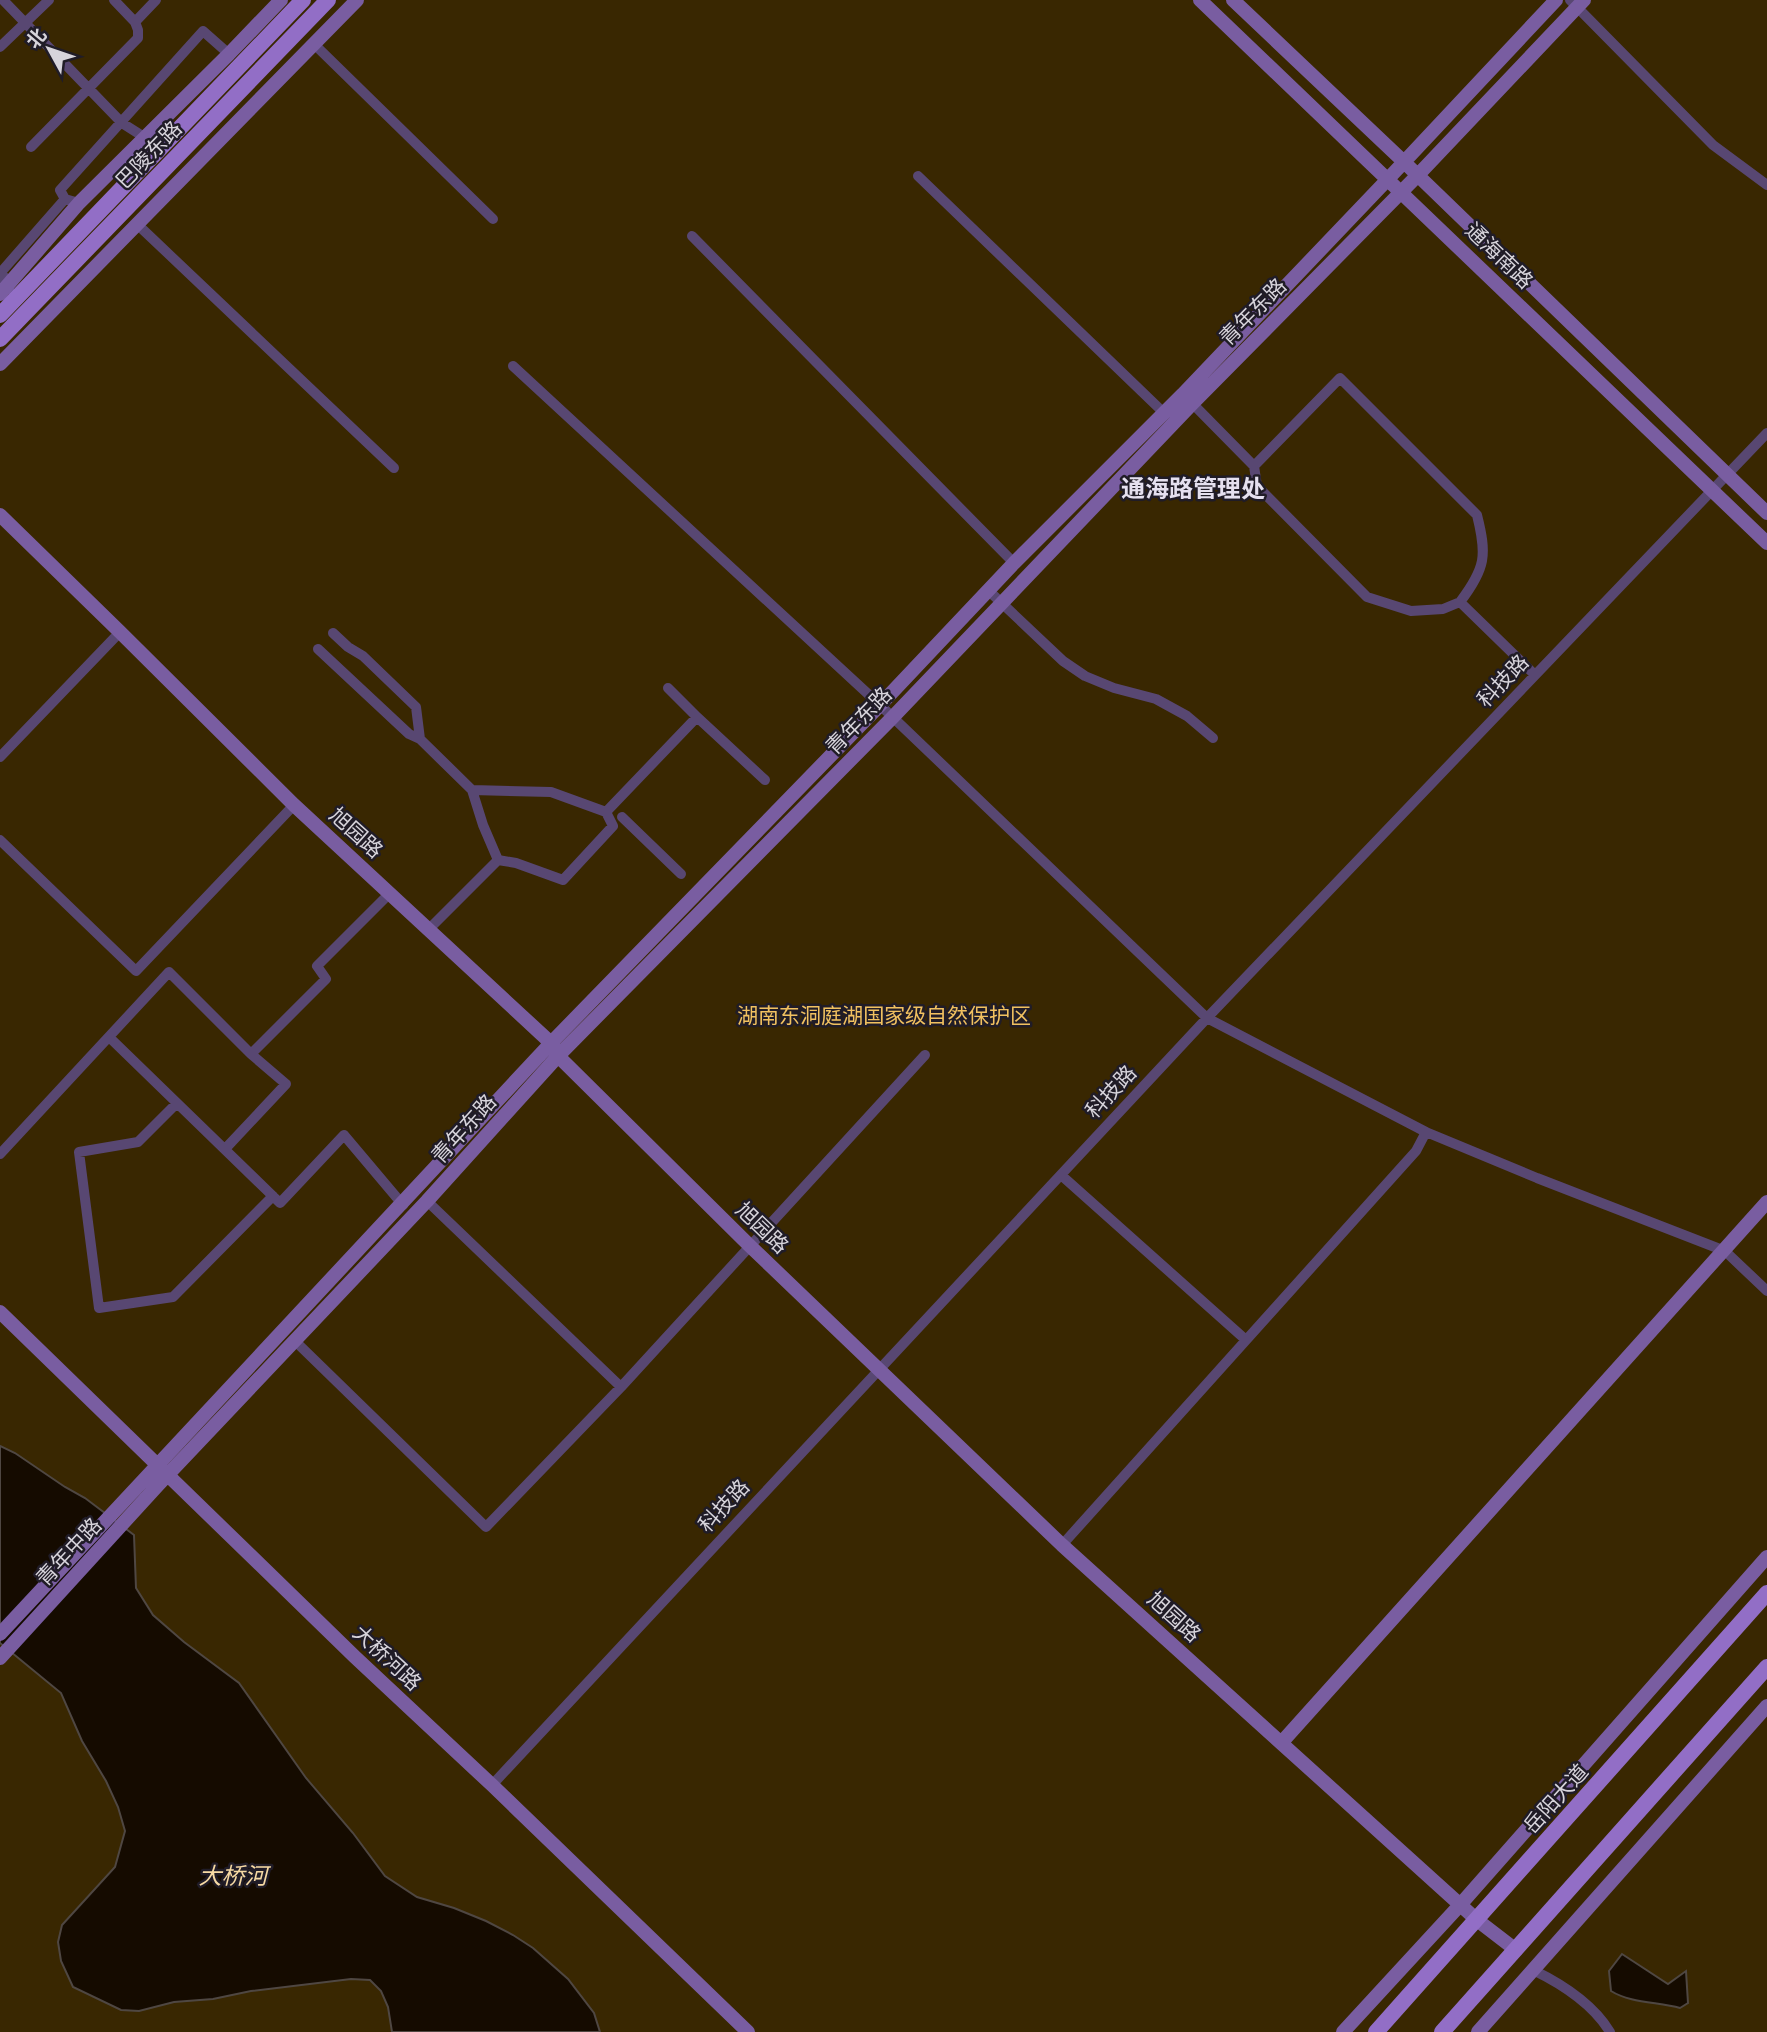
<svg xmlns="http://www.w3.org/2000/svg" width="1767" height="2032" viewBox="0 0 1767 2032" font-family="Signika,'Noto Sans SC',sans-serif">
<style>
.green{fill:#392701}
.water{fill:#150b00;stroke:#4f4742;stroke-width:2}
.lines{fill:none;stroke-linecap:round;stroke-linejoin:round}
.street{stroke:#584772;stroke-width:10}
.secondary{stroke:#795da1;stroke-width:14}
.primary{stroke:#926ec6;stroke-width:16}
.labels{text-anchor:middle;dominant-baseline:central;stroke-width:5;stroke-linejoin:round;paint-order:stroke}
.street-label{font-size:21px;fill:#d7d4db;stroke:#201c27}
.park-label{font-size:21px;fill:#f1c160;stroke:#201c27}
.water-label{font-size:23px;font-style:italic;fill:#f7daa4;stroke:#201c27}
.quarter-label{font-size:24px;font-weight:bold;fill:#e5e0ef;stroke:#201c27}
</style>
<rect width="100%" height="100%" fill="#201c27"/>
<path class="green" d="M0 0H1767V2032H0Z"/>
<path class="water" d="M0 1446 15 1453 65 1487 85 1498 134 1535 136 1588 153 1615 184 1642 239 1683 306 1778 353 1833 385 1876 417 1897 454 1908 486 1921 513 1935 533 1948 568 1979 594 2013 600 2032H392L388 2007 381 1991 370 1980 351 1979 251 1991 213 1999 174 2002 139 2011 121 2010 73 1987 61 1961 58 1942 62 1925 115 1867 125 1831 118 1807 106 1781 82 1741 61 1693 0 1643Z
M1622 1954 1668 1984 1686 1971 1688 2003 1680 2008C1658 2002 1630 2003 1611 1991L1609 1971Z"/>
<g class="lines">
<path class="street" d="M3 0 122 123 144 137
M114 0 135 22
M1570 0 1713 145 1767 185
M315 45 493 219
M0 47 49 0
M31 147 138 38V30L135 22 156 0
M918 176 1163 412
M79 203 65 199 60 190 203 31 229 54
M138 225 394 468
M692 236 1014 563
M9 289 6 287 2 271 65 199
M513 366 880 705 1207 1018 1426 1132 1537 1178 1725 1251 1767 1291
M1187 398 1254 466 1257 486 1367 597 1411 611 1443 609 1460 602 1535 675
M1254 466 1340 378 1477 515C1487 555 1486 568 1460 602
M989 591 1063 661 1085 676 1114 688 1156 699 1187 716 1213 738
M333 633 348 647 363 656 416 707 420 739
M318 649 409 734 420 739 472 790 483 825 498 860 428 930
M668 688 697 717
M0 757 120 632
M472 790 551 792 606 812 613 826 563 880 516 863 498 860
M606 812 697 717 765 780
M622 817 681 874
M0 840 136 971 294 805
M109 1037 280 1203 344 1135 403 1205
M177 1103 138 1142 79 1152 99 1308 173 1297 273 1196
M225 1149 286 1084 251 1054
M0 1154 169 972 251 1054 326 979 317 966 390 893
M1061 1175 1246 1340
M427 1201 621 1387
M295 1341 486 1527 621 1387 925 1055
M1062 1545 1416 1151 1426 1132
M492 1785 1207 1018 1767 433
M1533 1970C1562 1984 1593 2004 1610 2032"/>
<path class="secondary" d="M1200 0 1767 543
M1233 0 1404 162 1767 513
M0 294 79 203 229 54 281 0
M0 364 357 0
M0 515 120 632 294 805 551 1043 558 1056 750 1246 1062 1545 1477 1920 1516 1950
M0 1312 355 1657 492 1785 748 2032
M0 1634 551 1043 880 705 1014 563 1183 394 1388 179 1556 0
M0 1658 158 1485 427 1201 558 1056 892 718 1192 404 1417 176 1584 0
M1282 1742 1767 1202
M1343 2032 1460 1905 1767 1557
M1478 2032 1767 1706"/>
<path class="primary" d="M0 315 303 0
M0 339 328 0
M1376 2032 1767 1593
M1442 2032 1767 1667"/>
</g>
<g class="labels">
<g class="street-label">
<text transform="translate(149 155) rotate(-46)">巴陵东路</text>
<text transform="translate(1499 256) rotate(44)">通海南路</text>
<text transform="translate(1253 312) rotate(-45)">青年东路</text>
<text transform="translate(1503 681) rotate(-46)">科技路</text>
<text transform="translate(859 721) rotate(-46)">青年东路</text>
<text transform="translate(356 833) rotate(42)">旭园路</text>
<text transform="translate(1111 1092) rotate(-47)">科技路</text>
<text transform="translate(464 1129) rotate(-48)">青年东路</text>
<text transform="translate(762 1228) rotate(44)">旭园路</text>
<text transform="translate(724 1506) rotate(-47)">科技路</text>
<text transform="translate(69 1552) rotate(-47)">青年中路</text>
<text transform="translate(1174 1617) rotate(42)">旭园路</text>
<text transform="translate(387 1658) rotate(43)">大桥河路</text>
<text transform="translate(1556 1799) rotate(-48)">岳阳大道</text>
</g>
<g class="park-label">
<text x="884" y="1016">湖南东洞庭湖国家级自然保护区</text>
</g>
<g class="water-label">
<text x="233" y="1876">大桥河</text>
</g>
<g class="quarter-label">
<text x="1193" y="489">通海路管理处</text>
</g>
</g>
<g transform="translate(49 49) rotate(310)" stroke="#201c27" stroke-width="5" paint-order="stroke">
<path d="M0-5L12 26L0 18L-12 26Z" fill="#d7d4db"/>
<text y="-10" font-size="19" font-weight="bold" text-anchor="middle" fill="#d7d4db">北</text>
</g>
</svg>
